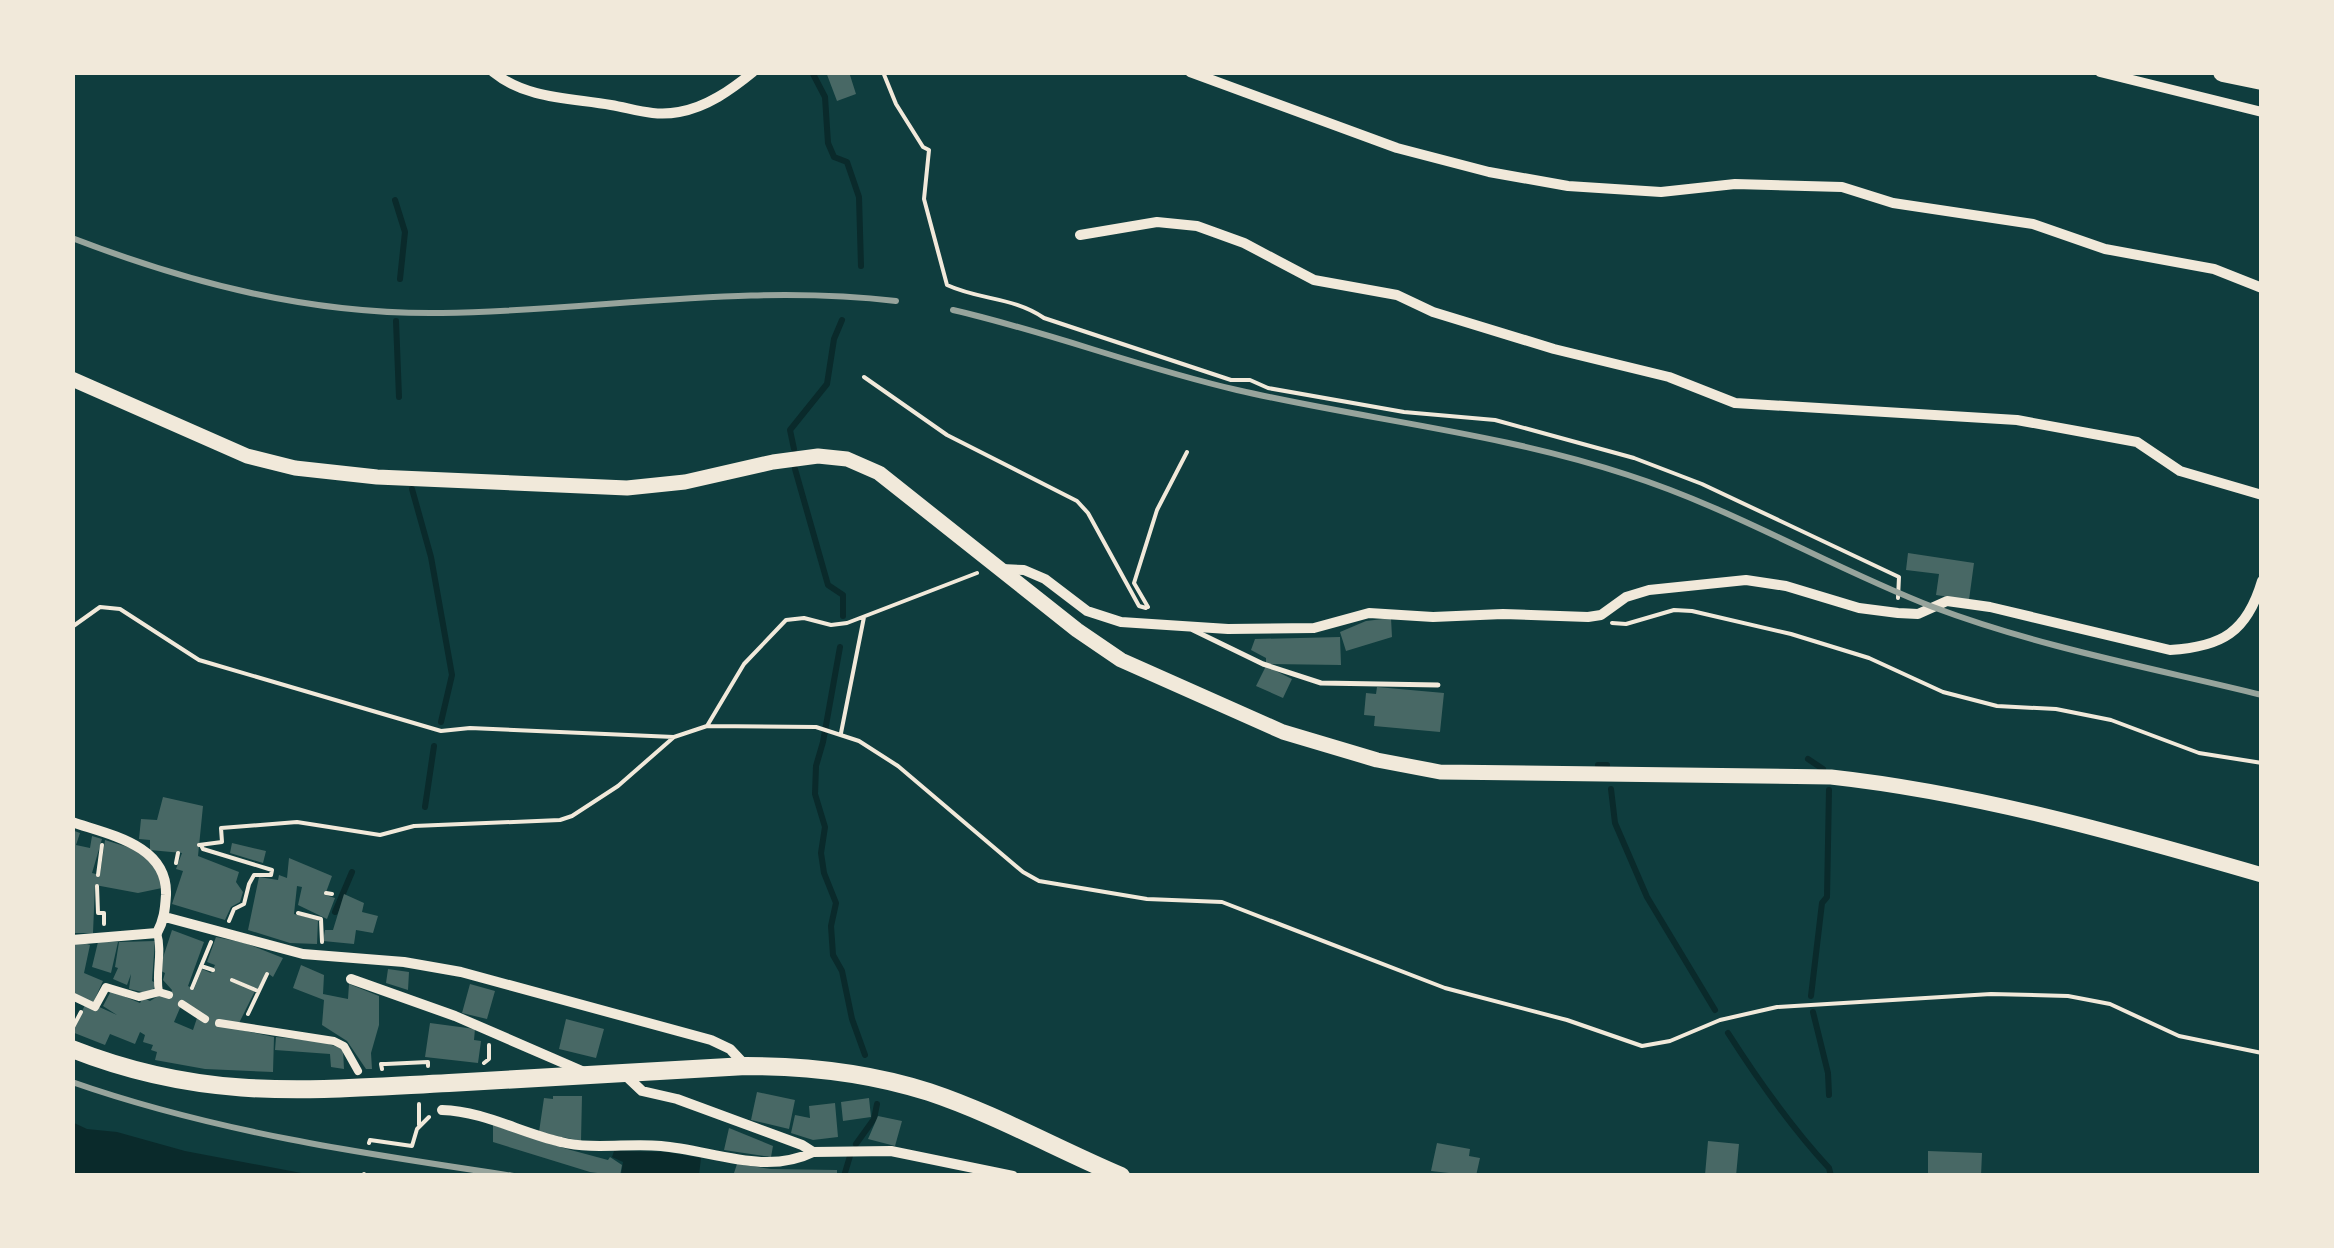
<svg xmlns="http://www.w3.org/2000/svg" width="2334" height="1248" viewBox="0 0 2334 1248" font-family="'Space Grotesk',sans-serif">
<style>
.water{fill:#0a2a2b}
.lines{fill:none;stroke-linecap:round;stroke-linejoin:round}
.stream{stroke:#0a2a2b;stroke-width:6}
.building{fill:#486865;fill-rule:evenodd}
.path{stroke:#f1e9da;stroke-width:4}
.service{stroke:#f1e9da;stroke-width:5}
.pedestrian{stroke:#f1e9da;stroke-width:8}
.minor{stroke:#f1e9da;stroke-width:10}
.secondary{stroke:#f1e9da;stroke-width:15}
.primary{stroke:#f1e9da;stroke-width:18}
.motorway{stroke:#f1e9da;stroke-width:20}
.rail{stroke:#97a49c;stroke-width:6}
</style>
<rect width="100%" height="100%" fill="#0f3d3e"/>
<path class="water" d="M72 1122 87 1129 117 1132 185 1151 312 1175H73Z
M614 1151 666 1152 701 1158 699 1175H621L623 1162 612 1157Z"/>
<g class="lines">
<path class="stream" d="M812 72 825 97 828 143 834 157 847 162 859 197 861 266
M395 200 405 232 400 279
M396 321 399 397
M794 449 790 430 827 384 834 339 842 320
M795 469 828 585 843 595V616
M412 489 431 557 452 675 441 722
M840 647 823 742 816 766 815 794 825 827 821 853 824 873 836 903 831 926 833 955 842 971 852 1019 865 1055
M1808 759 1823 769
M1598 765H1607
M1611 789 1615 823 1647 897 1715 1010
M425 807 434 746
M335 912 352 872
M1811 996 1822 903 1827 897 1829 790
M1813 1012 1828 1073 1829 1095
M1728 1033C1758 1080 1791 1127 1829 1168L1831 1176
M856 1144 874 1119 877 1104
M844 1176 850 1156"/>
</g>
<path class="building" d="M826 72H849L856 94 837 101Z
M1908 553 1974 563 1969 600 1936 595 1939 574 1906 570Z
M1391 618 1392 637 1346 651 1340 632 1366 621Z
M1340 637 1341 665 1266 664V658L1251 650 1255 639Z
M1266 666 1292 679 1283 698 1256 686Z
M1377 687 1444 693 1440 732 1374 726 1375 716 1364 715 1366 693 1376 694Z
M163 797 203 806 198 856 239 872 236 882 243 892 240 902 231 907 225 920 172 904 183 871 176 869 182 853 150 850V840L139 839 141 819 157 820Z
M72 830 80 833 76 845 90 848 92 836 102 839 92 873 100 875 105 840 134 849 146 856 160 873 162 888 138 893 95 885 93 933H72Z
M232 843 266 851 263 863 230 853Z
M289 858 332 876 325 895 335 898 327 919 298 905 302 887 297 886 294 914 318 920 317 944 290 943 248 930 259 877 278 880 279 875 287 878Z
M344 894 364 903 362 912 378 916 373 933 356 930 354 944 323 941 325 930H333Z
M172 930 204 942 188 986 194 989 202 969 211 973 215 965 207 962 216 937 245 943 283 958 273 977 266 972 258 989 232 978 231 981 255 991 236 1029 274 1037 273 1072 205 1069 155 1060 157 1052 151 1050 153 1045 143 1042 145 1035 140 1032 135 1044 110 1034 105 1045 72 1032 85 1005 97 1006 117 1015 103 1006 111 991 140 1003 143 998 150 1001 160 995 169 997 172 990 163 980 165 973 159 970ZM183 1001 197 1018 193 1030 174 1022Z
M78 941 90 945 84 973 103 981 93 1003 72 994V948Z
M155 941 152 981 156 983 151 994 129 989 131 974 127 985 113 979 118 968 115 967 119 942Z
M98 942H118L111 973 92 967Z
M301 965 324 975 323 994 348 999 349 984 379 996V1025L371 1053 372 1069H366L347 1041 322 1025 324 1000 293 988Z
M388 969 409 972 408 990 386 983Z
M470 984 495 991 487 1019 462 1013Z
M566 1019 604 1029 596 1058 559 1049Z
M430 1023 475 1029 474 1040 481 1041 478 1063 425 1057Z
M276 1037 323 1042 343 1049 344 1069 331 1067 330 1054 275 1050Z
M757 1092 795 1100 789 1129 751 1120Z
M553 1096H582L581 1141 539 1132 544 1098 553 1099Z
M869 1098 871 1117 843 1121 841 1102Z
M835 1103 838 1137 813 1140 791 1133 795 1115 810 1118 809 1106Z
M878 1116 902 1121 895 1146 868 1139Z
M493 1125 567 1149 608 1160 610 1157 622 1165 620 1176 590 1172 493 1142Z
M729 1128 773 1146 771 1157 724 1150Z
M1708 1141 1739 1144 1736 1176 1705 1175Z
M1437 1143 1470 1149 1469 1156 1480 1158 1476 1176 1431 1171Z
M1928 1151 1982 1153 1981 1176H1928Z
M737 1164 771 1169 837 1170V1176H733Z"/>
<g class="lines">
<path class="path" d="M883 72 896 104 923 147 929 150 924 199 947 285C979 300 1014 297 1044 318L1231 380H1250L1268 388 1404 412 1495 420 1634 458 1702 484 1899 577 1898 598
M864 377 947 435 1077 501 1088 513 1139 606 1146 608
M1148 607 1134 583 1157 510 1187 452
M1612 623 1626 624 1674 610 1692 611 1791 634 1869 658 1943 692 1997 706 2056 709 2111 720 2199 753 2262 763
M72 627 100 607 120 609 199 660 441 731 470 728 674 737
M707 726 744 664 786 620 804 618 831 625 847 623 977 573
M841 733 864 617
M199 845 222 842 221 828 297 822 380 835 414 826 560 820 572 816 618 786 674 737 707 726 816 727 859 741 898 766 1023 872 1039 881 1147 899 1222 902 1445 988 1567 1020 1642 1046 1670 1041 1720 1020 1777 1007 1991 994 2068 996 2110 1004 2179 1036 2262 1053
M201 845 203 849 272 870 271 875H254L249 884 244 904 234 909 229 921
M176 863 178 853
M98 875 102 845
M72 886H73
M97 886 98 913H104V924
M326 893 332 894
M298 913 321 919 322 942
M201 966 213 970
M232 980 258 991
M192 988 211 942
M248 1014 267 974
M72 1029 81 1012
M484 1063 489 1059V1045
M382 1069 381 1064H386L428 1062V1066
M419 1125V1104
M369 1143 370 1140 412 1146 417 1129 429 1117
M364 1176V1174"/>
<path class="service" d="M1193 630 1263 664 1321 683 1438 685"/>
<path class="pedestrian" d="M157 933C163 952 155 972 159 992L169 995
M72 996 95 1007 106 987 139 997 159 992
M182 1004 205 1019
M219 1023 334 1041 344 1046 358 1071"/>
<path class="minor" d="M493 72C526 99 571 98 611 105 634 109 654 117 679 112 707 107 731 90 753 72
M1190 72 1397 148 1489 172 1568 186 1661 192 1735 184 1842 187 1893 203 2033 224 2105 249 2214 269 2262 288
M2100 72 2262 112
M1080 235 1157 222 1197 226 1244 243 1314 280 1397 295 1433 312 1554 349 1669 377 1735 403 2017 420 2137 442 2180 471 2262 495
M1002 569 1024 570 1045 579 1087 611 1121 622 1228 629 1314 628 1369 613 1433 617 1503 614 1588 617 1601 615 1626 597 1649 590 1746 580 1786 586 1859 608 1898 613 1918 614 1947 601 1990 607 2170 650C2222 647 2247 632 2262 581
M72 822C110 835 168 845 166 895 165 910 164 920 157 933L72 940
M165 917 303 954 404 962 461 972 711 1040 730 1049 745 1065
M351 979 455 1016 582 1071
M623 1073 642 1091 677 1099 802 1145 813 1152 891 1151 1013 1176
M442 1110C483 1111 521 1133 561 1142 593 1150 628 1143 661 1146 711 1150 765 1176 813 1152"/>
<path class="secondary" d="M72 379 247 456 295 468 377 477 627 488 685 482 773 462 818 456 847 459 879 473 1077 630 1121 660 1283 732 1377 760 1440 772 1831 777C1976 793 2121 834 2262 875"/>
<path class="primary" d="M72 1049C206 1102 310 1090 449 1083 548 1077 647 1071 746 1066 809 1066 870 1073 929 1092 995 1114 1057 1149 1121 1176"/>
<path class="motorway" d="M2223 72 2262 80"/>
<path class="rail" d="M72 238C192 284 312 315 442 313 594 311 744 283 896 301
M953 310C1049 332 1141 368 1237 390 1367 420 1501 433 1628 475 1734 509 1830 567 1933 607 2039 647 2152 668 2262 695
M72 1082C215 1132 365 1154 514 1176"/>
</g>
<rect width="2334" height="1248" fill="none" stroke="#f1e9da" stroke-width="150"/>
</svg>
